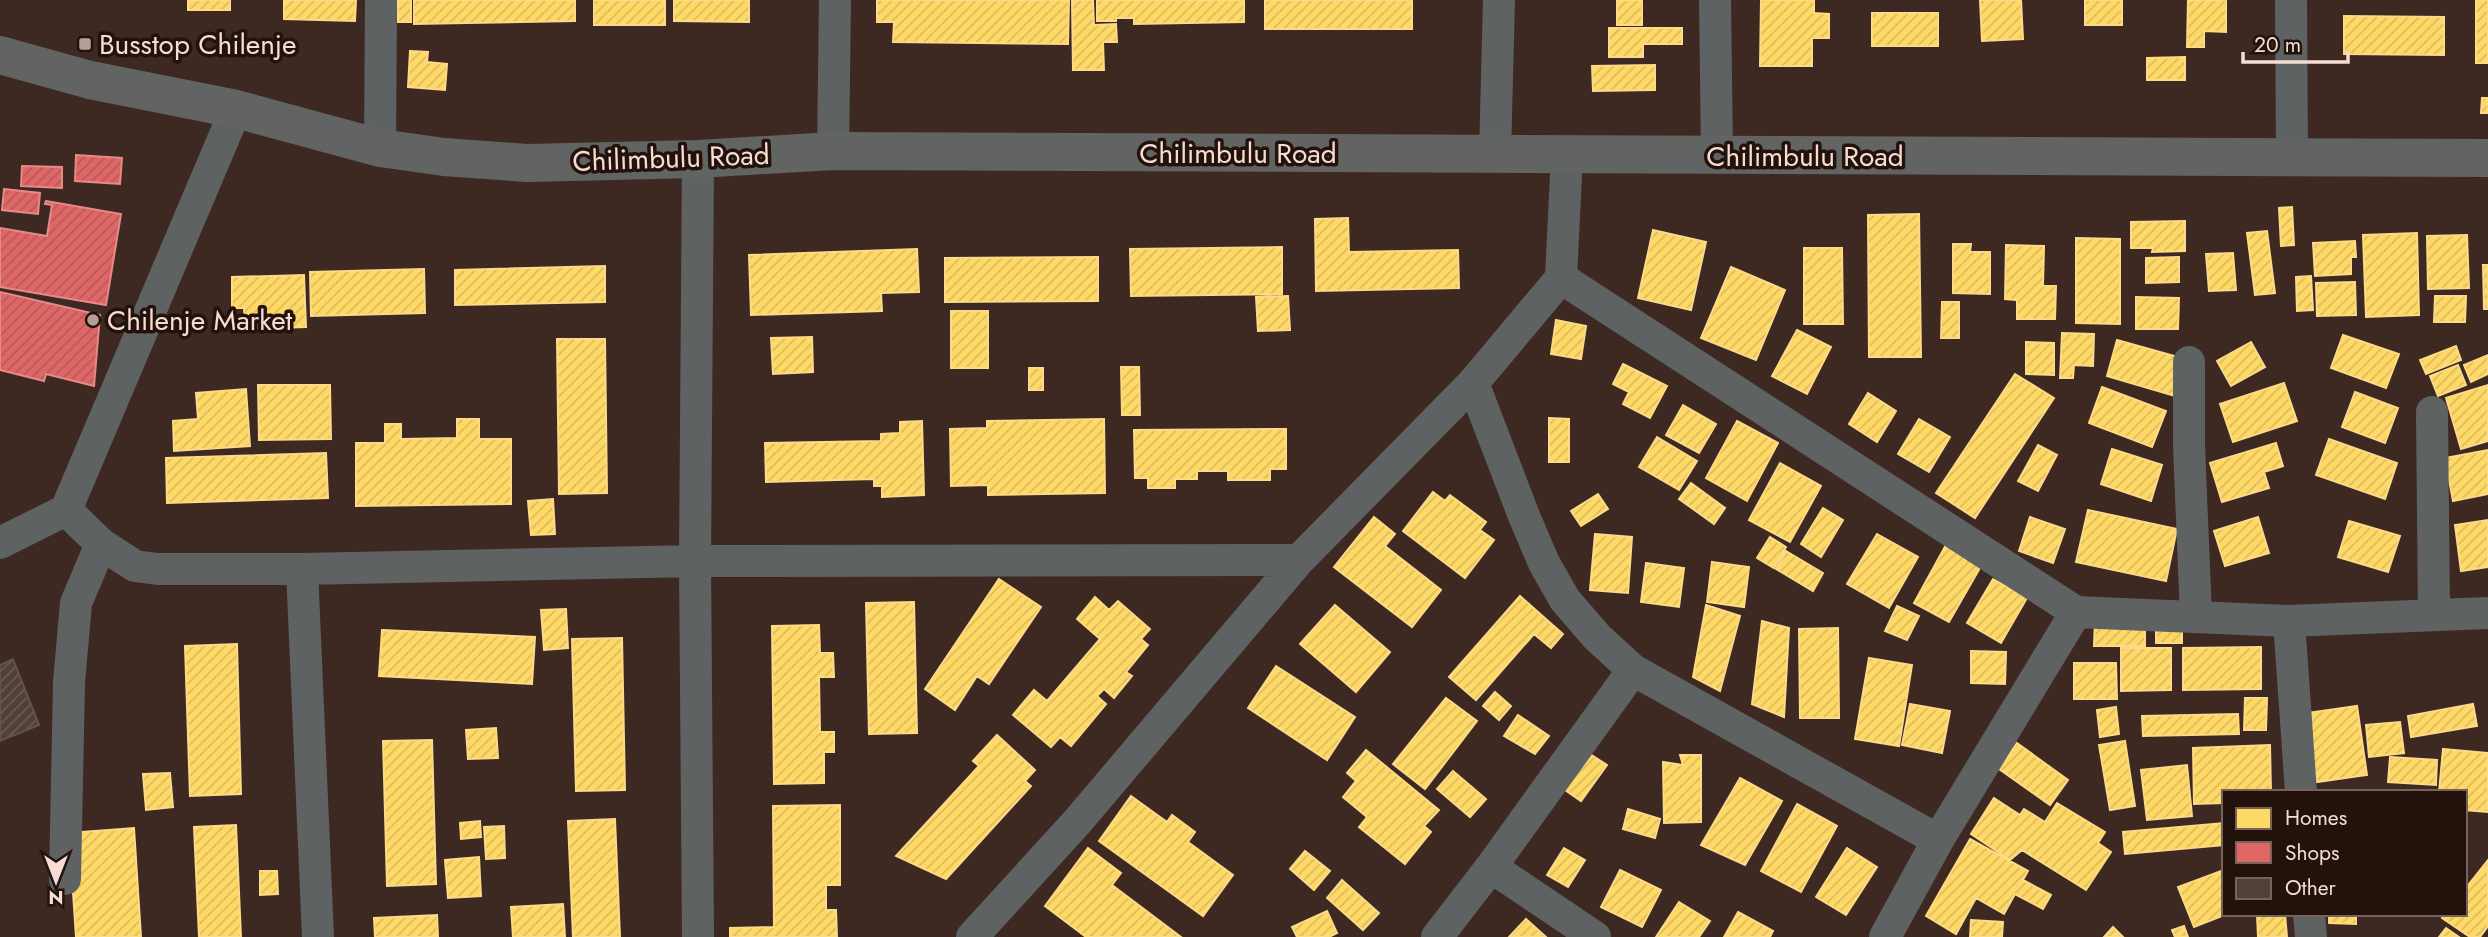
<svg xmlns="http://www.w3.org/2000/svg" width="2488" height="937" viewBox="0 0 2488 937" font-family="Jost,sans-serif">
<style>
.homes{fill:url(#homes-hatch);stroke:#fcda87;stroke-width:2}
.shops{fill:url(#shops-hatch);stroke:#e78a87;stroke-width:2}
.building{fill:url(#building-hatch);stroke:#64534c;stroke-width:2}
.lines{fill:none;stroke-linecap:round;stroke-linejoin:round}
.minor{stroke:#5f6263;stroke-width:32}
.secondary{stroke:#626463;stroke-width:38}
.poi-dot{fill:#b59e95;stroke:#23120c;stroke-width:2.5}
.labels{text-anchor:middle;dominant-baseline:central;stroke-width:7;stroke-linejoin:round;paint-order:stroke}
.poi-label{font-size:28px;fill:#f6ddd4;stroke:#23120c;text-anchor:start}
.street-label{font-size:28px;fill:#f6ddd4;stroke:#23120c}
</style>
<defs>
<pattern id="homes-hatch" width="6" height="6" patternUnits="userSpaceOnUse" patternTransform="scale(1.75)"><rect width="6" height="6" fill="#ffd966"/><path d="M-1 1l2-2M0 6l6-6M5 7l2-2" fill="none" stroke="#dbbb5e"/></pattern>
<pattern id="shops-hatch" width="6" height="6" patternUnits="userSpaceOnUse" patternTransform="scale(1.75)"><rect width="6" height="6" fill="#e06666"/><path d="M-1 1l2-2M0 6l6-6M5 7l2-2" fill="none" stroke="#b35b5b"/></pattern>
<pattern id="building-hatch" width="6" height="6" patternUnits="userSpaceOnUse" patternTransform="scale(1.75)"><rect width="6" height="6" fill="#513f39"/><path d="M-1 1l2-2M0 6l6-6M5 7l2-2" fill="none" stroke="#6b5a55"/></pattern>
</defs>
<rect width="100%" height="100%" fill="#3d2921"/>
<path class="homes" d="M188 0H230V10H188Z
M284 0H356L355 21 284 19Z
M398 0H411V22H398Z
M414 0H575V21L414 24Z
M594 0H665V25H594Z
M674 0H749V22L674 21Z
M877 0H1069L1068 44 893 42 894 22H877Z
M1072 0H1093L1094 25 1116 24 1117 42H1103L1104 70H1073Z
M1097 0H1244V22L1134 24V18H1116V21H1097Z
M1265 0H1412V29H1265Z
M1617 0H1642V25H1617Z
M1761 0H1814V13L1829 14V38H1812V66H1760Z
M1980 0H2021L2023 39 1982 41Z
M2085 0H2122V25H2085Z
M2188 0H2226V32L2204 31V47H2187Z
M2476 0H2488V63H2476Z
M1872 13H1938V46H1872Z
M2344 16 2444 17V55L2344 54Z
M1609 28H1682V44H1643V57H1609Z
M410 51 428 52 427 62 447 64 445 90 408 87Z
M2185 57V80H2147V58Z
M1655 65V90L1593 91 1592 66Z
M2482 98H2488V113H2481Z
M2292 207 2294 245 2281 246 2279 208Z
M1919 214 1921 357H1869L1868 215Z
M1348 218 1349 252 1458 250 1459 288 1316 291 1315 219Z
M2185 221V251L2152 252 2153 248H2131V222Z
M1653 230 1706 242 1691 310 1638 298Z
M2267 231 2275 293 2255 295 2247 233Z
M2417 233 2419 315 2366 317 2363 235Z
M2467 235 2469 288 2428 289 2427 236Z
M2076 238 2120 239V324L2076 323Z
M2355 241 2356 257H2351V274L2315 276 2313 243Z
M1953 244H1971L1970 252H1990V294L1953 293Z
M2006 245 2044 246 2043 286H2056L2055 319H2017V300L2005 299Z
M1282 247V294L1131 296 1130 249Z
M1804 248H1842L1843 324H1804Z
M917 249 919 292 881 293 882 311 751 315 749 255Z
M2233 253 2236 290 2209 291 2206 254Z
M1098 257V301L945 302V258Z
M2179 257V282L2146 283V258Z
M2483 265H2488V309H2484Z
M605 266V302L455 305V270Z
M1731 267 1785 290 1756 360 1701 338Z
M424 269 425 313 311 316 310 272Z
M304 275 306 327 245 329 244 308H232V277Z
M2311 276 2313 310 2297 311 2296 277Z
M2355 282 2356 315 2317 316 2316 283Z
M1288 296 1290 330 1258 331 1256 297Z
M2435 296H2466L2465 322H2434Z
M2136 297 2179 298 2178 329H2136Z
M1942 302H1959V338H1941Z
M951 311H988V368H951Z
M1556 320 1586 326 1581 359 1551 354Z
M1797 330 1831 347 1807 394 1772 376Z
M2062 333 2094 334 2093 366 2074 365 2073 378H2060Z
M2343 335 2399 354 2386 388 2331 368Z
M812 337 813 372 773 374 771 338Z
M557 339H605L607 493 559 494Z
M2117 340 2185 359 2175 396 2107 376Z
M2026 342 2054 343V375L2026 374Z
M2251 342 2265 367 2231 386 2217 361Z
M2456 346 2461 360 2426 374 2420 360Z
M2488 355V374L2471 382 2464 365Z
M1623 364 1667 386 1650 418 1623 404 1629 392 1613 384Z
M2458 365 2466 385 2438 396 2430 376Z
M1121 367H1139L1140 415H1122Z
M1029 368H1043V390H1029Z
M2015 374 2054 398 1975 518 1936 493Z
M2284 383 2297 421 2233 442 2220 404Z
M258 385H330L331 439 259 440Z
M2488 385V441L2461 449 2446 398Z
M2102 387 2166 411 2152 447 2089 423Z
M246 389 250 446 174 451 173 421 198 419 196 393Z
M2355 392 2398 408 2385 443 2342 427Z
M1868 393 1896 411 1877 442 1849 424Z
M1683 405 1716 424 1699 453 1666 435Z
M1549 418 1569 419V462H1549Z
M457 419H479V439H511V504L356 506V443H385V424H401V439L457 438Z
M1104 419 1105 493 988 495V485L951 486 950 429 987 428V421Z
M1919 419 1950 437 1929 472 1898 454Z
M922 421 924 495 882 497V486H874V479L766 482 765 443 881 441V434L900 433V422Z
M1737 421 1778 443 1747 501 1706 478Z
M1286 429V469H1270V480H1228V471H1197V479H1175V488H1148V478H1135L1134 430Z
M1657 437 1697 461 1679 490 1639 467Z
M2329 439 2397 463 2385 499 2316 475Z
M2276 443 2283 466 2264 472 2269 488 2222 502 2210 463Z
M2038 445 2057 455 2038 491 2018 481Z
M2112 449 2162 465 2151 501 2101 484Z
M2488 450V494L2453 501 2445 458Z
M326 453 328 498 167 503 166 458Z
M1780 463 1821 486 1790 542 1749 520Z
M1691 483 1725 508 1714 524 1679 499Z
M1433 492 1445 501 1450 495 1486 522 1480 530 1494 540 1465 578 1403 531Z
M1598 494 1608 509 1581 526 1571 511Z
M553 499 555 534 531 535 528 501Z
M1823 508 1843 520 1821 557 1801 544Z
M2088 510 2177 529 2166 581 2076 562Z
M1374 517 1395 534 1385 546 1441 590 1412 627 1334 567Z
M2030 517 2065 529 2053 563 2019 551Z
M2258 517 2269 553 2225 566 2214 531Z
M2488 520V567L2461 571 2455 525Z
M2349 521 2400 536 2388 572 2338 557Z
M1595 534 1632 537 1628 593 1590 590Z
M1877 534 1918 557 1889 608 1847 584Z
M1770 537 1786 547 1774 568 1757 558Z
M1948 541 1984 561 1949 622 1914 603Z
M1786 551 1823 573 1813 591 1776 569Z
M1712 562 1749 567 1744 607 1707 602Z
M1646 563 1684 568 1679 607 1641 602Z
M999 579 1041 607 989 684 977 676 955 710 925 689Z
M1993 579 2027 598 2001 643 1967 623Z
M1520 596 1563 634 1551 648 1534 634 1476 700 1449 677Z
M1095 597 1109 610 1118 601 1150 629 1141 639 1148 645 1126 672 1132 676 1114 698 1104 689 1097 696 1106 704 1071 746 1060 737 1051 747 1013 715 1034 690 1047 701 1100 639 1077 619Z
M914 602 917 733 869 734 866 603Z
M1335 605 1390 652 1356 692 1300 644Z
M1706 605 1740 616 1720 691 1693 677Z
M1897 606 1919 616 1907 640 1885 631Z
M566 609 568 648 544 650 541 610Z
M2095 618 2145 620V646H2094Z
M1762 621 1789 628 1784 717 1752 704Z
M2156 624H2182V643H2156Z
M819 625 820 653H833L834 677H819L820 732H834V752H824V783L774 784 772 626Z
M1838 628 1839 718H1800L1799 629Z
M382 630 535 637 532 684 379 676Z
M622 638 625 790 576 791 572 639Z
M237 644 241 794 190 796 185 646Z
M2261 647V689L2183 690V648Z
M2121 648H2171V690L2121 691Z
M1971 651 2006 652 2005 684 1971 683Z
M1869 658 1912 665 1899 746 1855 739Z
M2074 663H2116L2117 699H2074Z
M1276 666 1355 717 1327 760 1248 708Z
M1495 692 1511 706 1499 720 1483 706Z
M1446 698 1477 721 1425 789 1393 764Z
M2245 698H2267L2266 730H2244Z
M1910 704 1950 711 1942 753 1902 745Z
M2473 704 2477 726 2411 737 2408 716Z
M2357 706 2367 775 2317 782 2307 713Z
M2116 707 2119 734 2100 737 2097 710Z
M2238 714 2239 734 2143 736 2142 716Z
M1518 715 1549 736 1535 754 1504 736Z
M2400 722 2404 753 2369 757 2366 725Z
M496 728 498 758 468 759 466 730Z
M997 735 1035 770 1025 781 1031 786 946 879 896 856 979 766 973 761Z
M432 740 436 884 387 886 383 741Z
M2125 741 2135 806 2110 810 2099 745Z
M2017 743 2068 780 2050 805 1999 769Z
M2270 745 2271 792H2224V803L2194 804 2193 748Z
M2443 749 2488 753V812L2465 810V792H2439Z
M1366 750 1439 810 1424 826 1431 832 1405 864 1359 827 1367 817 1343 797 1356 781 1347 773Z
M1590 754 1607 765 1581 801 1565 790Z
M1680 755H1701V822L1664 823 1663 762 1683 765Z
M2390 757 2437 760 2436 785 2388 782Z
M2187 765 2192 816 2147 820 2141 770Z
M1453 771 1486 799 1470 817 1437 789Z
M170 773 173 807 146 810 143 774Z
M1740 778 1782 801 1745 865 1701 845Z
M1131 796 1167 822 1172 815 1195 832 1188 842 1233 875 1203 916 1099 841Z
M1994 798 2020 815 2024 809 2045 822 2057 803 2105 832 2098 843 2111 852 2086 890 2022 850 2010 860 1971 834Z
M1797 804 1837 826 1801 892 1761 871Z
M840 805V885H826V910H836L837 937H730V928L774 927 773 806Z
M1628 809 1660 819 1655 838 1623 829Z
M615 819 620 937H573L568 821Z
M480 821 481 837 461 839 460 823Z
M2224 823V845L2125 854 2123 832Z
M236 825 241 937H199L194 827Z
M504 826 505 858 486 859 484 827Z
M134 828 141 937H76L69 833Z
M1970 839 2028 871 2023 880 2051 895 2043 909 2015 894 2004 914 1976 898 1956 934 1926 916Z
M1088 848 1121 873 1112 885 1181 937H1086L1045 906Z
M1564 848 1585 860 1568 887 1547 875Z
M1847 848 1877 867 1846 915 1816 897Z
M1305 851 1330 871 1314 890 1290 869Z
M479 857 481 896 448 898 445 860Z
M2488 860V926L2480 937H2470L2442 918 2445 914H2465V889Z
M1620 870 1661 890 1642 927 1601 907Z
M2224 870V914H2227L2194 927 2178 887Z
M260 871H277L278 894 260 895Z
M1342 880 1379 913 1363 930 1327 898Z
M1679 902 1710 921 1699 937H1656Z
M563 904 565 937H513L511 907Z
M1327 911 1337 933 1329 937H1297L1292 927Z
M1738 912 1773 931 1770 937H1724Z
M2257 914H2285L2287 937H2258Z
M2329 914H2356V924L2329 923Z
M437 915 438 937H375L374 918Z
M1526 919 1546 937H1509Z
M1971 920 2003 922 2002 937H1970Z
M2184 926 2188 937H2175L2172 930Z
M2113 927 2123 937H2104Z
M2446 928 2459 937H2439Z"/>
<path class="shops" d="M76 155 122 158 120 184 75 181Z
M22 166 62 167V188L21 186Z
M4 189 40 193 38 214 2 210Z
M46 201 121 214 106 305 0 287V228L47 236 52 205 45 204Z
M0 292 100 315 94 386 46 374 44 381 0 370Z"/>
<path class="building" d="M13 659 39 725 0 741V665Z"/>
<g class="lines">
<path class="minor" d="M1715 0 1717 155
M2291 0 2292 158
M380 148 381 0
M833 151 835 0
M1495 154 1499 0
M1561 278 2076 612 2289 621 2488 613
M2189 362V446L2196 616
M1473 383 1524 516 1544 563 1565 600 1597 637 1633 670 1938 840
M2432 412 2434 615
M66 510 101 544 135 566 158 569H302L695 561 1299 560
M0 543 66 510 236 109
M302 569 318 937
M2289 621 2301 792
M1491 867 1595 937
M65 879 69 682 76 603 101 544
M2309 914 2311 937
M698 937 695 561 698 159
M972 937 1077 822 1299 560 1473 383 1561 278 1567 154
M1437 937 1491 867 1633 670
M1885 937 1938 840 2076 612"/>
<path class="secondary" d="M0 55 90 80 236 109 380 148 444 157 527 163 698 159 833 151 2488 158"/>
</g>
<g class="poi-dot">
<rect x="78" y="37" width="14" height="14" rx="3.5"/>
<circle cx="93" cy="320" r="7"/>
</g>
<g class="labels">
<g class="poi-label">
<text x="99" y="44">Busstop Chilenje</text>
<text x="107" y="320">Chilenje Market</text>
</g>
<g class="street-label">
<text x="1238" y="153">Chilimbulu Road</text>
<text x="1805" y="156">Chilimbulu Road</text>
<text transform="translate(671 158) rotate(-2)">Chilimbulu Road</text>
</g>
</g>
<rect x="2222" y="790" width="245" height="126" fill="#23120c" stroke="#77635c" stroke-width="2"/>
<rect x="2236" y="808" width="35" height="21" fill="#ffd966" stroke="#77635c" stroke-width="2"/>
<text x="2285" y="825" font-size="21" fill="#f6ddd4">Homes</text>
<rect x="2236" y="842" width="35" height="21" fill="#e06666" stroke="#77635c" stroke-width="2"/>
<text x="2285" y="860" font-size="21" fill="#f6ddd4">Shops</text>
<rect x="2236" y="878" width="35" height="21" fill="#513f39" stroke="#77635c" stroke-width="2"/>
<text x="2285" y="895" font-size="21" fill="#f6ddd4">Other</text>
<g transform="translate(56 881) rotate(180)" stroke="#23120c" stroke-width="5" paint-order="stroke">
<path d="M0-5L12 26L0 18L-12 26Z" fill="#f6ddd4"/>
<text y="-10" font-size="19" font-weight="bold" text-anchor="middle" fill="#f6ddd4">N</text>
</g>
<path d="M2243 52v10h105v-10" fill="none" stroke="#f6ddd4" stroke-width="3.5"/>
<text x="2254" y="52" font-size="21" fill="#f6ddd4" stroke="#23120c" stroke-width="5" paint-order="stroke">20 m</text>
</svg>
